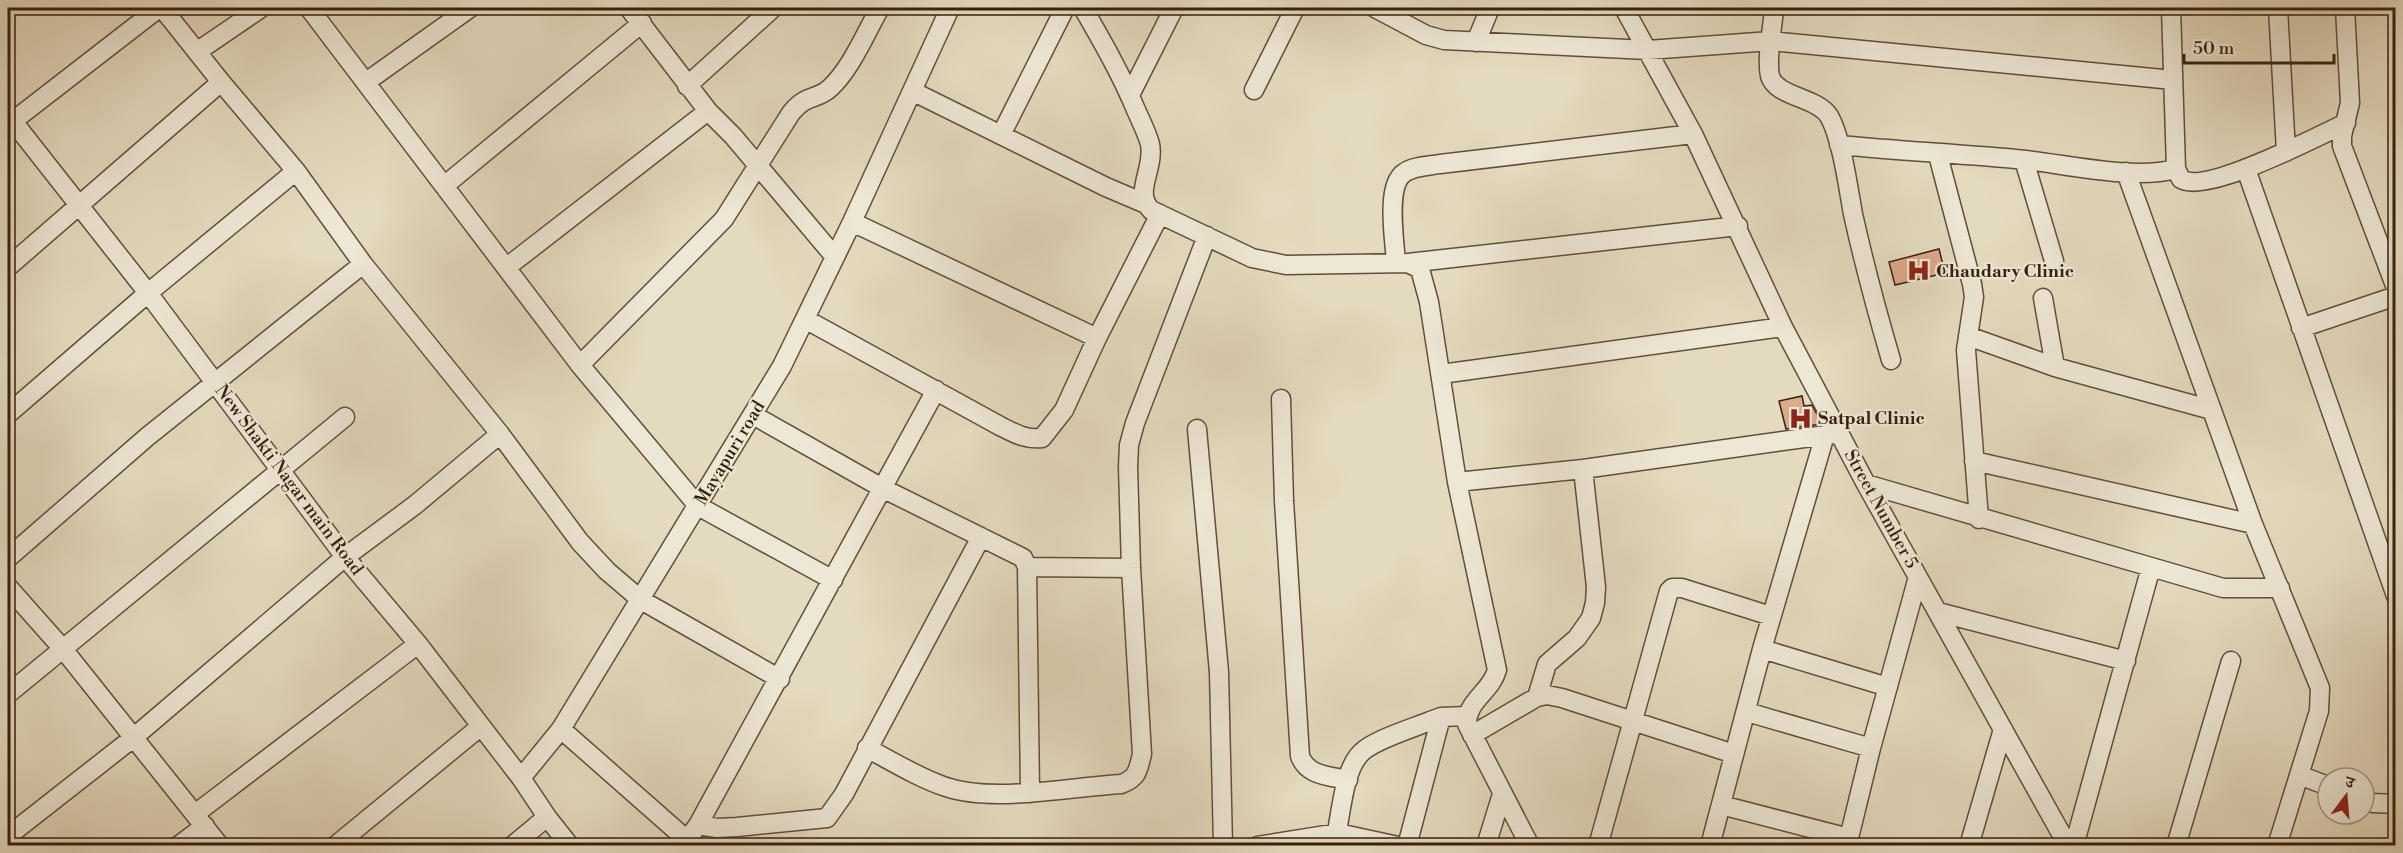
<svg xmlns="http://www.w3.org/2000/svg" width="2403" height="853" viewBox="0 0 2403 853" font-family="'Libre Bodoni','Noto Serif Devanagari',serif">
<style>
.building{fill:#dca98b;stroke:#36210d;stroke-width:1.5}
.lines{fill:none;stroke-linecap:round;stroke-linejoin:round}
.street-casing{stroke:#624f3a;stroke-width:21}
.street{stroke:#ede7d5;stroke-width:18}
.labels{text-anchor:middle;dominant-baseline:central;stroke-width:4.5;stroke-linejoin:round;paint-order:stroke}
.poi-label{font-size:18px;font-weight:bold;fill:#36210d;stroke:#ede7d5;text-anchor:start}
.street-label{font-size:18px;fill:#36210d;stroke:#ede7d5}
</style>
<rect width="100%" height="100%" fill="#e4dabf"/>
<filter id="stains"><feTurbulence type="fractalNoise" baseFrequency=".00333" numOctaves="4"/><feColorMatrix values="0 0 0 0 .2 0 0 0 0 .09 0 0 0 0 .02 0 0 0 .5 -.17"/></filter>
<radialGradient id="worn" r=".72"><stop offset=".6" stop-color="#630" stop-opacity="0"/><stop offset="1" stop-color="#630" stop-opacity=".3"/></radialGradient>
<path class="building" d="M1939 249 1945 273 1895 285 1889 262Z
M1802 396 1804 406 1812 405 1822 424 1786 429 1779 401Z"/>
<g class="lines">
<defs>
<path id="street" d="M162 8 221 82 296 171 363 264 500 434 580 542 607 571 641 600 780 679
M309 8 580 365 698 506 833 580
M629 8 708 111 733 136 835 257
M1083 8C1102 41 1121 74 1136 110 1141 121 1147 133 1150 144 1155 169 1133 192 1151 210L1252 258 1286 265 1408 263 1420 269 1429 302 1457 482 1497 670C1491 692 1467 700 1467 724L1530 846
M1375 8 1426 35 1444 40 1648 50 1771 41 2173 80
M1624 8 1693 134 1783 327 1866 484 2068 846
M1774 8C1773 26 1766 58 1770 76 1776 97 1817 97 1829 116 1842 139 1848 187 1853 214 1864 264 1877 312 1891 360
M2171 8 2176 169 2181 179C2206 195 2318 136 2346 123
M2278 8 2286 152
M2345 8 2350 103 2342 136V146L2396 288
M1476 42 1490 8
M198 51 261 8
M366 82 470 8
M687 86 773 8
M1254 90 1295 8
M912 91 1106 187 1146 204
M1130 95 1174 8
M8 115 148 293 345 557 418 644 521 778 547 817 570 846
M13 121 159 8
M1001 135 1065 8
M1839 145C1901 151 1963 154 2026 160 2070 165 2133 180 2176 169
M1938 155 1972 284 1974 297 1966 350 1979 519
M2024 160 2054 261
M2246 169 2396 596
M2126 172 2253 524 2320 688 2319 711 2277 846
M444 186 642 23
M852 222 1097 338
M1396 263C1395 242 1385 186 1404 173 1413 166 1429 166 1440 164L1693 134
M1408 263 1738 226
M8 267 221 82
M507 267 708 111
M2043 298 2055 367
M805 319 1000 426C1014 433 1026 440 1042 438L1064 410 1097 338 1160 214
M2301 328 2396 296
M1968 336 2055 367 2212 410
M580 365 724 219 791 113C807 93 816 101 830 88 851 69 866 32 880 8
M1441 374 1783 327
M1281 399 1284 501 1300 756C1307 776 1330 776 1348 780
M8 414 148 293 296 171
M753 415 884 489 1023 558 1027 567 1030 793
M1197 429 1219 672 1223 846
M1974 461 2253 524
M1457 482 1583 469 1833 434
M1866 484 2151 567 2074 846
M8 558 147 437 363 264
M1027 567 1131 568
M2151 567 2223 588H2280
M8 587 63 649 220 846
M1938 612 2126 661
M1762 649 1888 687
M8 694 345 417
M1537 697 1547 664 1577 638 1591 618 1595 603 1596 587 1583 469
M1747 712 1871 748
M1472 735 1537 697 1547 695 1562 698 1734 754
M867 748C893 762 919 778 946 787 993 803 1071 787 1121 784 1138 778 1138 770 1142 754L1131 568 1128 467 1129 445 1135 423 1207 236
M2299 775 2328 786
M521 778 561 729
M2364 800 2373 803 2396 804
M1721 805 1849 838
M195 814 418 644
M698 825 717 828 737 827 827 818 844 794 981 537
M8 836 133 738 345 557 415 505 500 434
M687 840 698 825 936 390
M178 846 205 826
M335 846 480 727
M512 846 547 817
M690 846 687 840 561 729 782 366 852 222 950 8
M1257 846 1338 833 1398 846
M1334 846C1341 820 1342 770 1362 752 1374 740 1413 728 1430 721L1441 717 1467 716
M1407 846 1441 717
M1486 846 1502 794
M1598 846 1669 591 1672 588H1682L1771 616
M1710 846 1762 649 1825 435
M1847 846 1871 748 1918 577
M1969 846 2003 729
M2176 846 2231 661"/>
</defs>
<use href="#street" class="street-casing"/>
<use href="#street" class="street"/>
</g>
<defs>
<symbol id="hospital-bare" viewBox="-9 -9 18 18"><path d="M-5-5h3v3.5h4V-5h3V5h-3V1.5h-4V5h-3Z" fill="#8f2418" stroke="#ede7d5" stroke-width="2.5" paint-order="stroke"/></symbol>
</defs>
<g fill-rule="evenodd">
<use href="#hospital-bare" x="1902" y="254" width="33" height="33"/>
<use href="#hospital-bare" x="1784" y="402" width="33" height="33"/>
</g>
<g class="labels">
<g class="poi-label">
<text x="1936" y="271">Chaudary Clinic</text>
<text x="1818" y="418">Satpal Clinic</text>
</g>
<g class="street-label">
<text transform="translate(730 453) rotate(-59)">Mayapuri road</text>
<text transform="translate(289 480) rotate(53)">New Shakti Nagar main Road</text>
<text transform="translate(1881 509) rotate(61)">Street Number 5</text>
</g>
</g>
<rect width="2403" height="853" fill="none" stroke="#e4dabf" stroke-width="30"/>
<rect x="9" y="9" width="2385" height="835" fill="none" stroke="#36210d" stroke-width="3"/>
<rect x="15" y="15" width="2373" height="823" fill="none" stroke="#36210d" stroke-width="1.5"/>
<g transform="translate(2346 796) rotate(16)"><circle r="28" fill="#ede7d5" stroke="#a49885" stroke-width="1.5"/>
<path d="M0-4.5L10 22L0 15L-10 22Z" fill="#8f2418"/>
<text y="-9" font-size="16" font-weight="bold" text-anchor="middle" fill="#36210d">उ</text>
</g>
<path d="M2184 54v9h150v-9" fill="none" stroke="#36210d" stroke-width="3"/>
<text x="2193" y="54" font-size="18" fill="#36210d" stroke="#ede7d5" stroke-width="4.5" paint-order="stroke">50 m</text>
<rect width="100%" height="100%" filter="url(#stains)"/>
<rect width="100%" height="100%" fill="url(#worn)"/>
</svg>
